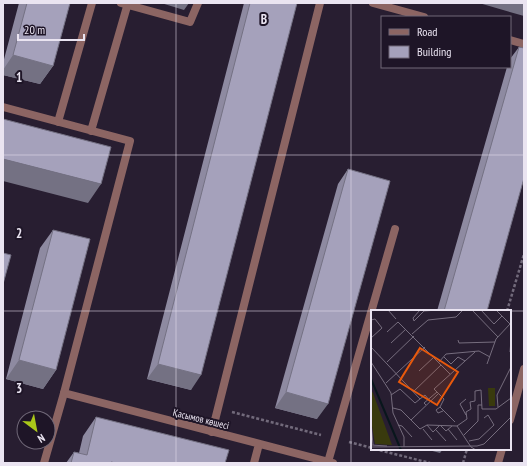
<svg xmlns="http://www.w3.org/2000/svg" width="527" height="466" viewBox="0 0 527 466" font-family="'PT Sans Narrow',sans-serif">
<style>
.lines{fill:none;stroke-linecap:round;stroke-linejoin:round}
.path{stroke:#726a7b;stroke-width:2.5;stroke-dasharray:3 2;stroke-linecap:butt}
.service{stroke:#8c6563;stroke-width:8}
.minor{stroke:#8c6563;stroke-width:8}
.wall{fill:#8e8aa1}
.shaded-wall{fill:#747183}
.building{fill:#a5a1bb;stroke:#747183}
.grid{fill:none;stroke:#eae4f1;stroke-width:1;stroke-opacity:0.55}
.labels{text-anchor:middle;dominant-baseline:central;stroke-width:4;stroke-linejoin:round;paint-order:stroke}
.street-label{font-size:10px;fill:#eae4f1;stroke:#1e1527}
.inset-river{fill:none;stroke:#08161c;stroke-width:2}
.inset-road{fill:none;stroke:#766d7e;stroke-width:1}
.view{fill:#e8590c;fill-opacity:0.15;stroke:#e8590c;stroke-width:2}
.inset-edge{fill:none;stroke:#eae4f1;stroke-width:2}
.grid-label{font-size:13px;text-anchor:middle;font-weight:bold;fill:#eae4f1;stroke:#1e1527;stroke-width:4;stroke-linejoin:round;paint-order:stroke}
</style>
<rect width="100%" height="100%" fill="#281e31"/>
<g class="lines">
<path class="path" d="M507 311 524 254
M232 412 321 435
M349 442 372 448
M375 449 430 463
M463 463 467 449"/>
<path class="service" d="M121 3 190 22 198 3
M373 3 424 17
M510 40 524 44
M3 107 130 141 64 393 44 463
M58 122 92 3
M91 131 128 3
M212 432 320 3
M328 462 395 229"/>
<path class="minor" d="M64 393 333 463
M510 420 524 369
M254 463 259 444
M498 463 502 449"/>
</g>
<path class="wall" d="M19 3H70L53 66 40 84 3 75V63Z
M244 3H297L191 390 147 379Z
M519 47 487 311H437L507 67H510V59Z
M348 169 317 419 275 408 338 184Z
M53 230 56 370 43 389 6 379 40 248Z
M96 417 225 463H66L74 452 79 453 83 436Z"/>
<path class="shaded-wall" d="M161 3H189L184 10Z
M479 3H524V16Z
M13 55 53 66 40 84 3 75V70Z
M3 159 101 184 88 203 3 181Z
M19 360 56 370 43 389 6 379Z
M158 364 201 375 191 390 147 379Z
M286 392 328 404 317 419 275 408Z
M425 449H443L440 453Z"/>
<path class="building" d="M27 3H70L53 66 13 55Z
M250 3H297L201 375 158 364Z
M519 47 524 48V178L487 311H444Z
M3 119 111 147 101 184 3 159Z
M348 169 390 181 328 404 286 392Z
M53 230 90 239 56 370 19 360Z
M3 253 11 255 3 284Z
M96 417 229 450 225 463H116L111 462 110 463H71L74 452 87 455Z"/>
<path class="grid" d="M176 3V463M351 3V463M3 155H524M3 311H524"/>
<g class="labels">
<g class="street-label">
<text transform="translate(201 419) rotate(14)">Қасымов көшесі</text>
</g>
</g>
<g transform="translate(371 310)">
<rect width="140" height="140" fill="#281e31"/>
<path d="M117 78H124V96H118ZM0 80 2 83 21 135 4 134 0 110Z" fill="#393a0d"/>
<path class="inset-river" d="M0 69 30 140"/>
<path class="inset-road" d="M17 0 25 9M49 0 42 8 43 11 53 1 67 0M101 0 127 27M110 0 123 14 131 6M125 0 140 15M0 10 4 9 11 18 0 28M16 22 27 12 79 64M41 24 57 10 85 7 92 0M87 30 88 33 124 32M20 33 35 19M0 37 49 89M139 42 140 30M73 47 80 54 87 47 94 51M0 52 20 83 22 103 33 127V137M16 52 43 26M68 52 75 44 108 41 119 47M116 54 125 29 139 14M48 61 63 47M15 73 54 37M42 82 70 55M20 85 29 79 44 93 54 85 59 91M55 95 53 93 66 82M69 97 65 100 67 103 72 101M127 97 126 85 140 57M22 98 30 100 49 119 56 115 86 116 100 137 105 140M95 105 89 94 95 89M40 110 67 84M0 112 2 135M84 112 69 97 73 89 63 79 104 42M27 115 31 116 41 127M56 115 62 122 69 115 75 121 81 116M86 116 96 109 95 102 100 99 99 92 104 91V81L110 80 111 99H125L140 88M52 119 61 130M77 119 86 130M65 120 75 131M93 125 107 111V95H111M98 131 108 129 123 115 117 105 113 108M0 135 16 136M0 137 106 136 113 134 140 107"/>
<path class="view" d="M49 38 87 62 66 95 28 72Z"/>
<rect width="140" height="140" class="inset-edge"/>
</g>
<g class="grid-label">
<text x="264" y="24">B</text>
<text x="19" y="82">1</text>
<text x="19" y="238">2</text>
<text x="19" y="393">3</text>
</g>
<rect width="527" height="466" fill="none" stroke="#eae4f1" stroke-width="8"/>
<rect x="381" y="16" width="130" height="52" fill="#1e1527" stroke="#706878"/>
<rect x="389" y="29" width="20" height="6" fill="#8c6563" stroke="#706878"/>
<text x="417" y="36" font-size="12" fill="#eae4f1">Road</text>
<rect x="389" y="46" width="20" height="12" fill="#a5a1bb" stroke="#706878"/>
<text x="417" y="56" font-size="12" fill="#eae4f1">Building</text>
<g transform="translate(36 430) rotate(148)"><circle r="19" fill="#1e1527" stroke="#706878"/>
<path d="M0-3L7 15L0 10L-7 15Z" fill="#aac719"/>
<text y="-6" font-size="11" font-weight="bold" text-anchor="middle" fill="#eae4f1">N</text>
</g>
<path d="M18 34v6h66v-6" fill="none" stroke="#eae4f1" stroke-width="2"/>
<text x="24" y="34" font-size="12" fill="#eae4f1" stroke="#1e1527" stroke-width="3" paint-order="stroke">20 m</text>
</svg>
